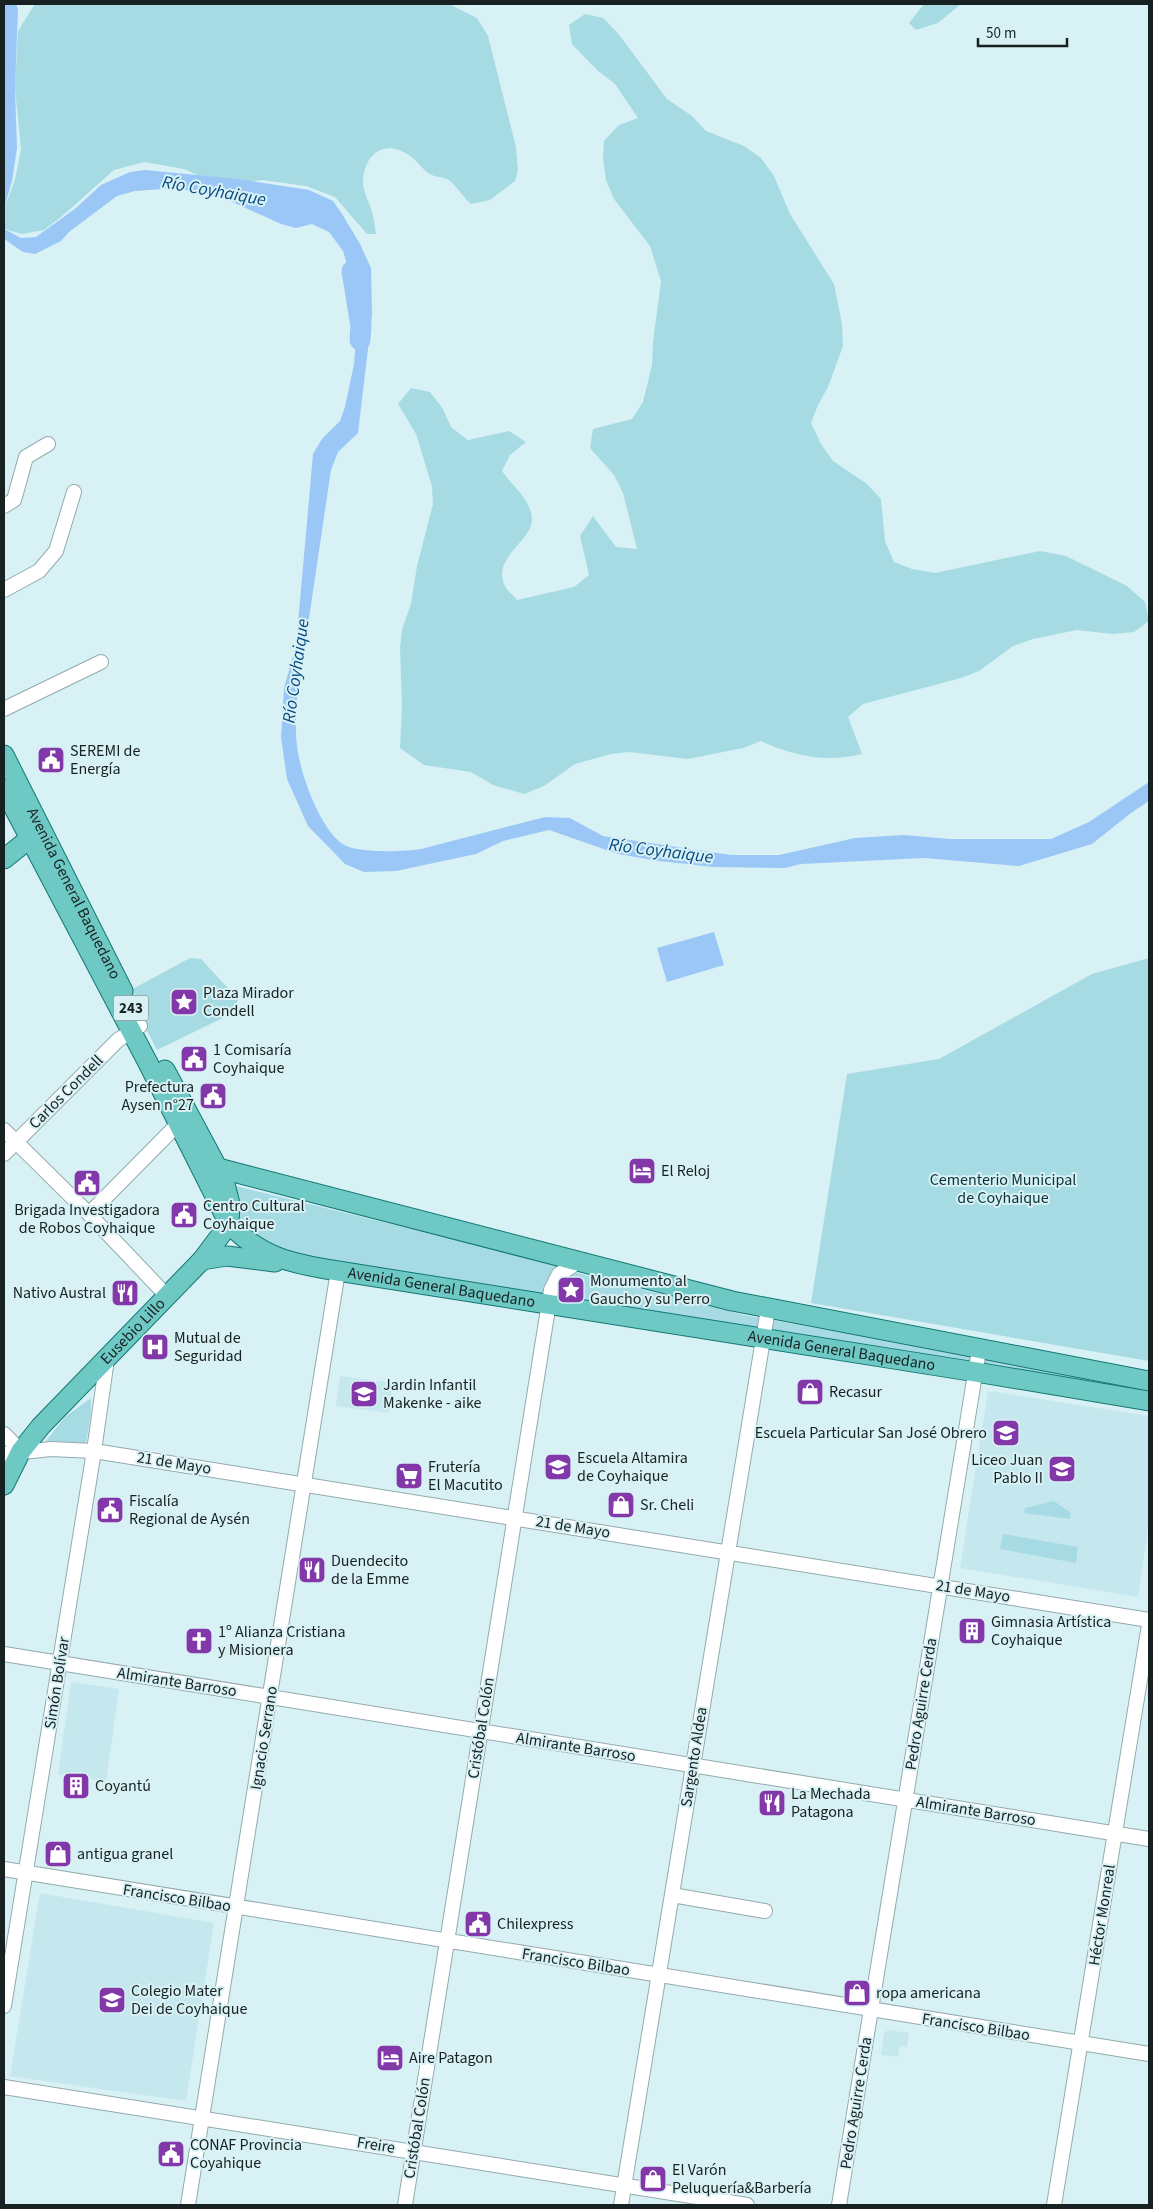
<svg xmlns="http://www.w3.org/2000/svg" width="1153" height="2209" viewBox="0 0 1153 2209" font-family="'Source Sans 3',sans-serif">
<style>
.built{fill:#c5e7ee}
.green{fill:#a6dbe4}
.water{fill:#9bc7f7}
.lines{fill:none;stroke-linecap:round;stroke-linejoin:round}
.river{stroke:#9bc7f7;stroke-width:21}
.minor-casing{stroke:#93aaae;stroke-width:16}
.major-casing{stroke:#127773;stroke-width:21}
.minor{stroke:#fff;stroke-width:14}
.major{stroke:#6ec9c5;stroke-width:19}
.labels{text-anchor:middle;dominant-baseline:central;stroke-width:4;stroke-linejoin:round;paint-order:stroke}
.shield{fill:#d8f1f5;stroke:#525f61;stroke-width:1}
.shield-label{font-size:15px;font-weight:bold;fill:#182122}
.poi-label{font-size:16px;fill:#182122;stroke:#d8f1f5;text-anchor:start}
.street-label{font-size:16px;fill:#182122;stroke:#d8f1f5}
.park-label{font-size:16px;fill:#073137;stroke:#d8f1f5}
.water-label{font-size:18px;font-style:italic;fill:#074a83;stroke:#d8f1f5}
</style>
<rect width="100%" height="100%" fill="#d8f1f5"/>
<path class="built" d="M340 1376 393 1383 389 1413 336 1406Z
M988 1391 1149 1416V1523L1138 1597 960 1568Z
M71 1682 119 1689 106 1781 58 1774Z
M40 1893 214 1923 186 2101 10 2076Z
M888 2030 909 2033 907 2047 900 2046 898 2057 881 2055 884 2033Z"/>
<path class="green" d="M35 4H449L477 18 488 36 516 147 518 170 515 181 490 200 471 204C463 197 458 188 450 181 444 176 438 178 432 175 423 171 417 160 409 155 383 138 364 155 363 182 363 191 369 202 372 212 374 219 375 227 376 234H367L335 197 306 186 262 180 243 183 202 177 184 169 144 162 114 170 61 217 44 230 22 234 4 229V209L15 180 21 149 15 89 18 31Z
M924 4H961L938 23 916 30 909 23Z
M585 14 603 18 617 32 667 99 692 116 706 131 744 146 761 158 774 176 790 214 834 284 842 324 843 346 828 387 818 405 811 423 821 444 833 461 867 484 881 499 885 541 894 562 912 569 935 573 1040 551 1066 556 1127 586 1145 602 1149 621 1134 632 1113 634 1077 630 1033 639 1013 646 979 671 961 678 863 704 848 717 862 754C826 763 794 756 761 741L743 748 688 759 629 752 611 754 575 764 544 786 524 794 493 785 471 772 424 765 400 748 402 707 400 648 402 629 411 604 417 566 433 504 432 486 416 434 398 404 411 388 430 392 443 409 451 427 468 440 509 431 526 442 510 455 502 471C512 486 531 499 532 519 533 541 491 557 505 586 507 591 514 596 517 600L574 587 589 575 580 536 593 516 616 547 637 549 623 493 614 475 590 448 593 429 632 419 643 402 652 365 653 342 661 281 650 246 614 199 606 180 603 159 604 141 619 125 638 118 615 84 597 70 572 44 569 25Z
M190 958 201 959 238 999 233 1013 157 1050 127 992Z
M1149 958V1361L811 1303 847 1074 939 1059 1092 974Z
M228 1184 537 1260 577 1273 744 1315 1149 1387V1395L743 1325 572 1302 298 1258 253 1236 239 1223Z
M91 1398V1413L86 1443 46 1441 65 1417Z
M1054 1501 1071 1513 1070 1519 1024 1513 1025 1508Z
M1003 1534 1078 1547 1076 1563 1000 1549Z"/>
<path class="water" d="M4 4H16L18 9 15 89 17 148 12 181 4 209Z
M145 170 238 179 309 190 333 201 342 214 360 244 371 268 372 315 358 433 338 452 331 470 297 699C296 715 295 730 297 746 300 773 320 830 344 845 359 853 404 852 421 849L545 817 570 818 603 836 731 855H779L855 838 903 835 950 839H1051L1089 822 1149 782V801L1131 813 1092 844 1019 866 924 858 801 864 785 868 714 867 659 861 618 854 549 830 503 841 476 854 396 871 364 872 345 864 308 826 287 779 281 737 284 688 296 646 313 454 322 439 340 421 345 407 354 364 359 306 343 251 329 232 312 224 296 228 281 224 226 199 177 188 135 191 117 196 69 232 61 241 35 254 23 252 4 239V219V229L21 238 36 237 76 208 101 185 130 172Z
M714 932 724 965 667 982 657 948Z"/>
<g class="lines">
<path class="river" d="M352 271 361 326 360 340"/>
<defs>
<path id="minor" d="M4 506 14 500 26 457 48 444
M4 590 39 571 56 551 74 492
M4 709 101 662
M4 1130 89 1214 167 1296
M4 1154 118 1040 140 1026
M89 1214 178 1124
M4 1434 21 1451
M4 1454 51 1449 94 1451 1149 1620
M4 1654 1149 1839
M4 1869 1149 2054
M672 1895 765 1911
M4 2006 94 1451 107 1359
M4 2087 747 2205
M188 2205 338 1271
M405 2205 551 1290 559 1274 577 1263
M621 2205 768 1309
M839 2205 979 1350
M1054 2205 1149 1625"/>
<g id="major">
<path id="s1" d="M4 755 123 991"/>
<path id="s2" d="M4 789 148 1063 229 1224C262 1258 293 1264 338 1271L976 1372 1149 1401"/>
<path d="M4 859 29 839H40"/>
<path d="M218 1168 732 1301 1149 1381"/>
<path d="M202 1260 227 1256 275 1262"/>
<path id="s3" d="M4 1485 21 1451 41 1426 202 1260 229 1224 230 1204 224 1180 165 1070"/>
</g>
</defs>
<use href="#minor" class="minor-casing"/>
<use href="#major" class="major-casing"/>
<use href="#minor" class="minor"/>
<use href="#major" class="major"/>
</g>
<defs>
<symbol id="civic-square" viewBox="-11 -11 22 22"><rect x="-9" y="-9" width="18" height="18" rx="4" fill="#8338a9" stroke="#d8f1f5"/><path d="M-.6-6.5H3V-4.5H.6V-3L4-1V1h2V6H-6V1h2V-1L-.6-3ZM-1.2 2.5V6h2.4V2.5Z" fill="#fff"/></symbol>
<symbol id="sight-square" viewBox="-11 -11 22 22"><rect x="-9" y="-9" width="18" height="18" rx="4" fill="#8338a9" stroke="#d8f1f5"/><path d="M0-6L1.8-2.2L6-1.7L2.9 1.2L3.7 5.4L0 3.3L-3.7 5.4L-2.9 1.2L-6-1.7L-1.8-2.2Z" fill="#fff"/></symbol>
<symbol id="hotel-square" viewBox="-11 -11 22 22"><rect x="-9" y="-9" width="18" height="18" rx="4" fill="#8338a9" stroke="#d8f1f5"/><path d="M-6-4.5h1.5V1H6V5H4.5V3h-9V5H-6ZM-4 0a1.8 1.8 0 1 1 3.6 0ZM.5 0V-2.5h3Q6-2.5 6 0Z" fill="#fff"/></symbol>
<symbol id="restaurant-square" viewBox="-11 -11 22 22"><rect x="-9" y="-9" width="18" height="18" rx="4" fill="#8338a9" stroke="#d8f1f5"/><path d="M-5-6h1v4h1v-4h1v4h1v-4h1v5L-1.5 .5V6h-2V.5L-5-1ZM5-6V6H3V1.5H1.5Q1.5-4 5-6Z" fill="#fff"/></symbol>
<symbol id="hospital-square" viewBox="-11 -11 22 22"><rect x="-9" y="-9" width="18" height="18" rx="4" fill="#8338a9" stroke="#d8f1f5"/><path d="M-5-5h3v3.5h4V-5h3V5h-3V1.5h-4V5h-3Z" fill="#fff"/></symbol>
<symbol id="shop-square" viewBox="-11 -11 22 22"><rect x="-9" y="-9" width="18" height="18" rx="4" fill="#8338a9" stroke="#d8f1f5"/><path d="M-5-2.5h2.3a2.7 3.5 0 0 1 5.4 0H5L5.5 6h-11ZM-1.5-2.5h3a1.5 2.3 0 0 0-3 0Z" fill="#fff"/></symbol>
<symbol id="school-square" viewBox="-11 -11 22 22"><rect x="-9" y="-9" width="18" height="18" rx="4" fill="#8338a9" stroke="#d8f1f5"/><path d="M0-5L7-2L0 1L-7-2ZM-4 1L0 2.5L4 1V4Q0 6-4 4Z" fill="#fff"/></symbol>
<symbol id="supermarket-square" viewBox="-11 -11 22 22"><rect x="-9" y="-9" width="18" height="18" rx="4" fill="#8338a9" stroke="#d8f1f5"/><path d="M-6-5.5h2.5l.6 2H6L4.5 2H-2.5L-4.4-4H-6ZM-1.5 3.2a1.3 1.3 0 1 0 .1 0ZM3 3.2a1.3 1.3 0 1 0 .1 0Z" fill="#fff"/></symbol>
<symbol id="building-square" viewBox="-11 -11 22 22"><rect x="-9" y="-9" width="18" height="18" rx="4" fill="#8338a9" stroke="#d8f1f5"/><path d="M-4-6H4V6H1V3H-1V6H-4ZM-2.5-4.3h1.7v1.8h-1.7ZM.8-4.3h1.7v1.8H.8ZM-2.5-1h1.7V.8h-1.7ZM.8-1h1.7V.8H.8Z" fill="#fff"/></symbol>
<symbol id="church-square" viewBox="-11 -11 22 22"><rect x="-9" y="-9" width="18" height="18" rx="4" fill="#8338a9" stroke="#d8f1f5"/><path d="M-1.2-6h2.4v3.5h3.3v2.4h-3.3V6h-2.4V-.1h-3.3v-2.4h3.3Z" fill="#fff"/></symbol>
</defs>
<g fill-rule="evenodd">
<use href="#civic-square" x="35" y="744" width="32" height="32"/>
<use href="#sight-square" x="168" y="986" width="32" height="32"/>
<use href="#civic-square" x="178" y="1043" width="32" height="32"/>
<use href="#civic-square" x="197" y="1080" width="32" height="32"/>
<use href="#hotel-square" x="626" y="1155" width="32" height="32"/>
<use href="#civic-square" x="71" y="1167" width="32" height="32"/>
<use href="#civic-square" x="168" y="1199" width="32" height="32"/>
<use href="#sight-square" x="555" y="1274" width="32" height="32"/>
<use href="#restaurant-square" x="109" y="1277" width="32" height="32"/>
<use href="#hospital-square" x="139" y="1331" width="32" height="32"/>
<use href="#shop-square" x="794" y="1376" width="32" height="32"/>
<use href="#school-square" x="348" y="1378" width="32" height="32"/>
<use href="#school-square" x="990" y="1417" width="32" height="32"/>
<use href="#school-square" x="542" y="1451" width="32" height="32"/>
<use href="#school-square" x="1046" y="1453" width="32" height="32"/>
<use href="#supermarket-square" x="393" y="1460" width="32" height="32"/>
<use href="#shop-square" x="605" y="1489" width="32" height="32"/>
<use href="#civic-square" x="94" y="1494" width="32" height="32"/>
<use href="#restaurant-square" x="296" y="1554" width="32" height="32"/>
<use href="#building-square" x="956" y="1615" width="32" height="32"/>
<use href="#church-square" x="183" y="1625" width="32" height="32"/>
<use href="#building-square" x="60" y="1770" width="32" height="32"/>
<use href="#restaurant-square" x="756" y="1787" width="32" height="32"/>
<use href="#shop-square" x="42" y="1838" width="32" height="32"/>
<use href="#civic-square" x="462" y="1908" width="32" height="32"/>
<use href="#shop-square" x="841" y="1977" width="32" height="32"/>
<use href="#school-square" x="96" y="1984" width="32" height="32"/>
<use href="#hotel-square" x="374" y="2042" width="32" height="32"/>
<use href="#civic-square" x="155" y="2138" width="32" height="32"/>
<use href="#shop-square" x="637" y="2163" width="32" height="32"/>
</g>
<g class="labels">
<rect class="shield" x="113.5" y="995.5" width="35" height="25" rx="4"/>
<g class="shield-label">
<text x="131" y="1008">243</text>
</g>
<g class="poi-label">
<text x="70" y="751">SEREMI de<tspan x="70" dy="18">Energía</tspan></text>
<text x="203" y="993">Plaza Mirador<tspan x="203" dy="18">Condell</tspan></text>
<text x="213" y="1050">1 Comisaría<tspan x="213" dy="18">Coyhaique</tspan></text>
<text x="194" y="1087" text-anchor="end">Prefectura<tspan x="194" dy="18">Aysen n°27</tspan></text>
<text x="661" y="1171">El Reloj</text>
<text x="203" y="1206">Centro Cultural<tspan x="203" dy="18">Coyhaique</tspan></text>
<text x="87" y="1210" text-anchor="middle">Brigada Investigadora<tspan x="87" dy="18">de Robos Coyhaique</tspan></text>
<text x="590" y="1281">Monumento al<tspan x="590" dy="18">Gaucho y su Perro</tspan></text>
<text x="106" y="1293" text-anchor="end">Nativo Austral</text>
<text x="174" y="1338">Mutual de<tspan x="174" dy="18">Seguridad</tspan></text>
<text x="383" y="1385">Jardin Infantil<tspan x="383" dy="18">Makenke - aike</tspan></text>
<text x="829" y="1392">Recasur</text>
<text x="987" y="1433" text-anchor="end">Escuela Particular San José Obrero</text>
<text x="577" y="1458">Escuela Altamira<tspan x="577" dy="18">de Coyhaique</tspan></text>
<text x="1043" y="1460" text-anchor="end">Liceo Juan<tspan x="1043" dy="18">Pablo II</tspan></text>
<text x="428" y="1467">Frutería<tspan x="428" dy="18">El Macutito</tspan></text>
<text x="129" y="1501">Fiscalía<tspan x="129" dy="18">Regional de Aysén</tspan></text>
<text x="640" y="1505">Sr. Cheli</text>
<text x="331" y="1561">Duendecito<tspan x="331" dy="18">de la Emme</tspan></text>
<text x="991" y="1622">Gimnasia Artística<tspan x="991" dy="18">Coyhaique</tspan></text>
<text x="218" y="1632">1º Alianza Cristiana<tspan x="218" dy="18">y Misionera</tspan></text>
<text x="95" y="1786">Coyantú</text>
<text x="791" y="1794">La Mechada<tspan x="791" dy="18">Patagona</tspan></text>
<text x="77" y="1854">antigua granel</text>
<text x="497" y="1924">Chilexpress</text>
<text x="131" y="1991">Colegio Mater<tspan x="131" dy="18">Dei de Coyhaique</tspan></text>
<text x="876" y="1993">ropa americana</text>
<text x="409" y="2058">Aire Patagon</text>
<text x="190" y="2145">CONAF Provincia<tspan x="190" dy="18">Coyahique</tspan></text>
<text x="672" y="2170">El Varón<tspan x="672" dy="18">Peluquería&amp;Barbería</tspan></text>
</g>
<g class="street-label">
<text stroke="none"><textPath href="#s1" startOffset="155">Avenida General Baquedano</textPath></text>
<text transform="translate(66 1092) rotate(-45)">Carlos Condell</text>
<text stroke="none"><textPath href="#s2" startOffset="716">Avenida General Baquedano</textPath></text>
<text stroke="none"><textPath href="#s3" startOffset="202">Eusebio Lillo</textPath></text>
<text stroke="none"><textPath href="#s2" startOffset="1121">Avenida General Baquedano</textPath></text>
<text transform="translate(174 1463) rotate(9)">21 de Mayo</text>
<text transform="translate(573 1527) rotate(9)">21 de Mayo</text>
<text transform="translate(973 1591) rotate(9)">21 de Mayo</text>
<text transform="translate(177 1682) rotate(9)">Almirante Barroso</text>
<text transform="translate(57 1683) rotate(-81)">Simón Bolívar</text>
<text transform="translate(921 1704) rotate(-81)">Pedro Aguirre Cerda</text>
<text transform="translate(481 1728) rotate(-81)">Cristóbal Colón</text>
<text transform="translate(264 1738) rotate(-81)">Ignacio Serrano</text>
<text transform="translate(576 1747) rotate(9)">Almirante Barroso</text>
<text transform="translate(694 1757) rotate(-81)">Sargento Aldea</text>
<text transform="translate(976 1811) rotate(9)">Almirante Barroso</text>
<text transform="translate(177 1898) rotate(9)">Francisco Bilbao</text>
<text transform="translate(1102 1915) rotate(-81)">Héctor Monreal</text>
<text transform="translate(576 1962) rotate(9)">Francisco Bilbao</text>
<text transform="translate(976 2027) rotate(9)">Francisco Bilbao</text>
<text transform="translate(856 2103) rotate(-81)">Pedro Aguirre Cerda</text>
<text transform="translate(417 2128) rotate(-81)">Cristóbal Colón</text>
<text transform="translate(376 2145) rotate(9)">Freire</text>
</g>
<g class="park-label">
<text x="1003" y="1180">Cementerio Municipal<tspan x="1003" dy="18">de Coyhaique</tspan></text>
</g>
<g class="water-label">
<text transform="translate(214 191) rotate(10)">Río Coyhaique</text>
<text transform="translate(296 671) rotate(-82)">Río Coyhaique</text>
<text transform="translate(661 851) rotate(7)">Río Coyhaique</text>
</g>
</g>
<rect width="1153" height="2209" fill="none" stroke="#182122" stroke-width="10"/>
<path d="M978 38v8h89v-8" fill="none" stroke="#182122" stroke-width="2.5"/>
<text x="986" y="38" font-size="15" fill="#182122" stroke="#d8f1f5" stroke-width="4" paint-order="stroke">50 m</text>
</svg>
